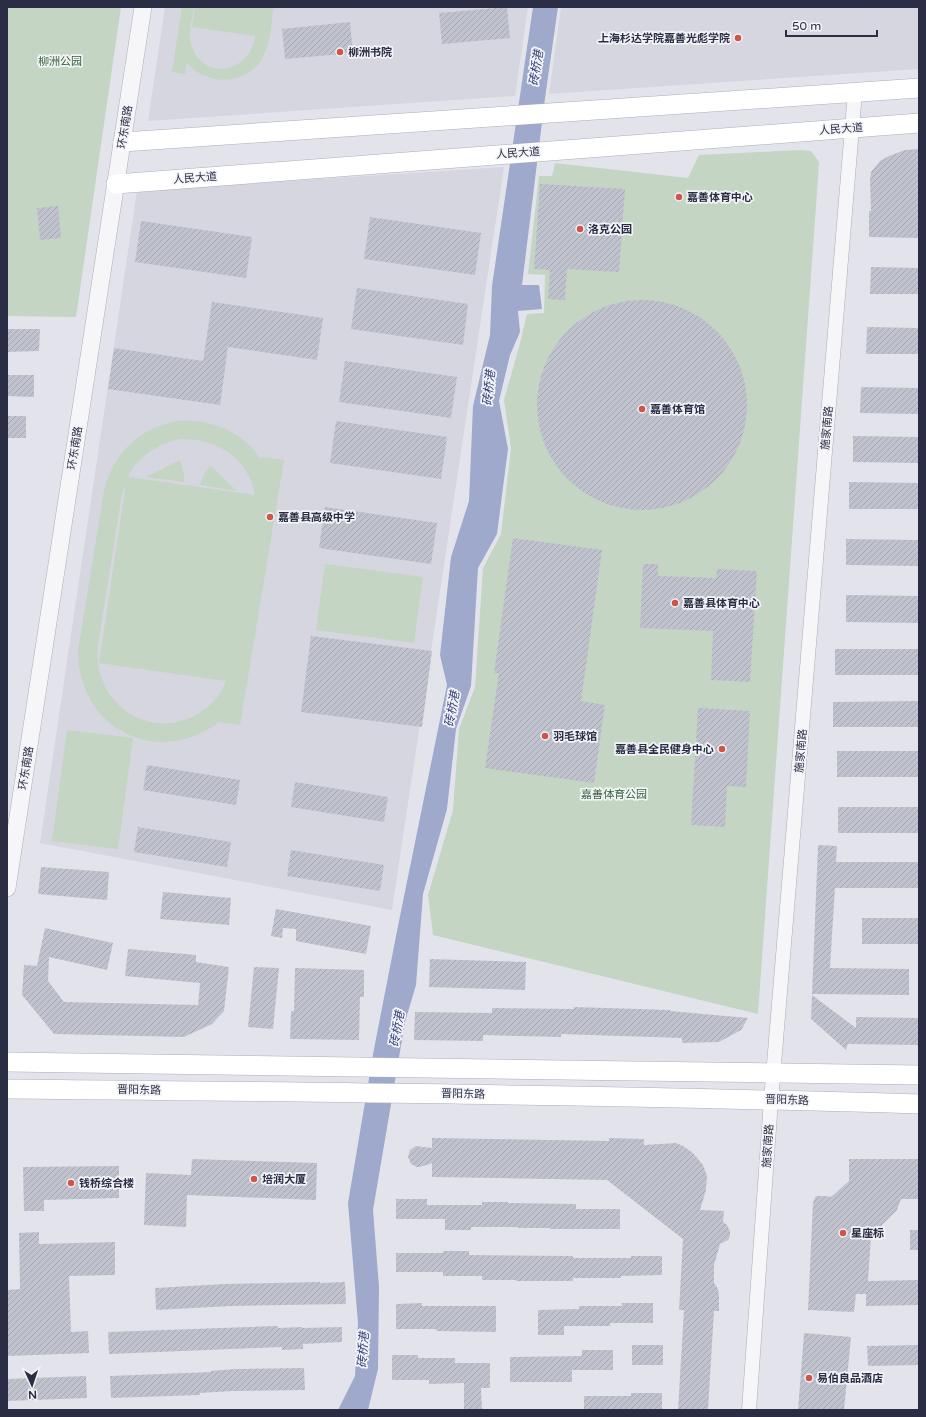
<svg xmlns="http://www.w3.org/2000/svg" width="926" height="1417" viewBox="0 0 926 1417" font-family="'Varela Round','Noto Sans SC',sans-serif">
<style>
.built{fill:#d5d6e0}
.green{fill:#c4d5c4;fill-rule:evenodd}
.water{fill:#9ea9cb}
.building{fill:url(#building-hatch)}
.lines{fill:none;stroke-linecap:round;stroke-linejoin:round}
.minor-casing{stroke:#acadb9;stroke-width:15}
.tertiary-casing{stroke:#acadb9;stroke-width:18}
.secondary-casing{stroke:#acadb9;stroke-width:20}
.minor{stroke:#f6f6f9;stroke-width:14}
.tertiary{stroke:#f6f6f9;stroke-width:17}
.secondary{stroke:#fff;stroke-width:19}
.poi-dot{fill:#d05548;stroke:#f3f4f8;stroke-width:1.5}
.labels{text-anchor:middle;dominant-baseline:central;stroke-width:3.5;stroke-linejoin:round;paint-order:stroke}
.poi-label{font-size:11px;font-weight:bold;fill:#2a2d44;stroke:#f3f4f8;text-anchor:start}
.park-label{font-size:11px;fill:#37603a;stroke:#f3f4f8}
.street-label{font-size:11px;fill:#2a2d44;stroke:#f3f4f8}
.water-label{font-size:12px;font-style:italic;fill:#344179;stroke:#f3f4f8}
</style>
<defs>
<pattern id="building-hatch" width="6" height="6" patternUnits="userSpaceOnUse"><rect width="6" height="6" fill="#c0c2ce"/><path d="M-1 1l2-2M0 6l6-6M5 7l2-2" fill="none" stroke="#a5a7b2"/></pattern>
</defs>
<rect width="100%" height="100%" fill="#e3e4eb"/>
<path class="built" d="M165 7H528L515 96 148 121Z
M561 7H919V69L549 94Z
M504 167 392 910 40 843 137 191Z"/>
<path class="green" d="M7 7H121L76 317 7 316Z
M182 7H194C192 19 188 32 191 44 201 81 250 75 255 36L192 27 195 7H274C271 23 271 41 264 55 249 86 208 87 187 63L185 74 172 72Z
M800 150 811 151 819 162 817 192 758 1014 433 935 428 895 453 810 459 729 475 687 483 568 501 534 511 448 504 400 519 347 527 314 544 313 545 275 528 274 539 176H552L555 163 688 178 699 155Z
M178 421C212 419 242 431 261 460L262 457 284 460 240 725 219 722C157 769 78 728 78 651L104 491C114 452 139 428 178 421ZM180 439C216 438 249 458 255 495L128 477C138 456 158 444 180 439ZM126 483 99 663 226 681C221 695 211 706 199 713 148 744 91 701 98 645L122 494Z
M180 460 184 473V482L146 477Z
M210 465 237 491 200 485 203 476Z
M325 564 423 577 414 643 316 630Z
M67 730 133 738 118 849 52 841Z"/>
<path class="water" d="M533 7H558L545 98 522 285H539L542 309 518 311 520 332 510 355 499 401 508 449 497 534 478 568 471 686 456 729 447 809 423 894 416 985 405 1022 373 1210 379 1287 378 1369 368 1410H338L355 1376 358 1323 348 1203 374 1049 397 931 447 685 440 655 451 557 469 501 473 406 490 335 492 286Z"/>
<path class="building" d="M507 7 510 38 442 44 439 13Z
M350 22 353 53 285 59 282 29Z
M919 149V238L869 237V211H871L870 180 871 172 880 161 889 156 905 150Z
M540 184 625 189 619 272 567 269 565 300 548 299 550 270 534 269Z
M58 206 61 238 40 240 37 208Z
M370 217 481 233 475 275 364 259Z
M141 221 252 237 246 278 135 262Z
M871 267 919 268V294H870Z
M357 288 468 304 463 345 351 329Z
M537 405a105 105 0 1 1 210 0a105 105 0 1 1-210 0Z
M212 302 323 318 317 360 228 347 220 405 108 389 114 348 203 361Z
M867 327 919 328V354H866Z
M7 329H40L39 351 7 352Z
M345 361 457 377 451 418 339 402Z
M7 375H34V397L7 396Z
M861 387 919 388V414L860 413Z
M7 416H26V438H7Z
M336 421 447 437 441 479 330 463Z
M853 436 919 437V463L853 462Z
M849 482 919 483V509H849Z
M325 507 437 523 431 564 319 548Z
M513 538 602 550 581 701 605 705 594 783 485 768 499 673H494Z
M846 539 919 540V566L846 565Z
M643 564H658V576L716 578 717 569 757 571 750 682 711 680 713 631 640 628Z
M846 595 919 596V623L846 622Z
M311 636 432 651 422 727 301 712Z
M835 649H919V675H835Z
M919 701V727H833V702Z
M698 708 750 711 746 787 727 786 725 827 691 825Z
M837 751H919V777H837Z
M147 765 240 780 236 805 143 790Z
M295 782 388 797 384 822 291 807Z
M838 807H919V833H838Z
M138 827 231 842 227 867 134 852Z
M818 845 837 846 836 862H919V888H835L830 968 909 969V995L812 994Z
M291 850 384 865 380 891 287 876Z
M41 867 109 872 107 900 38 894Z
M163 892 231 898 229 925 160 919Z
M276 909 371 926 366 954 296 941V929L283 928 282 938 271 936Z
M862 918H919V944H862Z
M45 928 113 943 107 970 49 957 48 981 64 1002 198 1005 200 983 125 976 128 949 196 955V962L229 967 224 1011 212 1024 184 1037 54 1034 22 995 24 965 37 966Z
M430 959 526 962 525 990 429 987Z
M254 967 279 968 273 1029 248 1027Z
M295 968 364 970V997H360L359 1040 290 1039 291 1011H294Z
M812 995 856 1028V1017L919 1018V1045L848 1044 846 1050 811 1019Z
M574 1007 670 1010V1011L748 1018 741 1030 719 1042 682 1043V1038L561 1034V1037L483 1035V1041L414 1040 415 1012 492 1013V1008L574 1009Z
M432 1138 609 1141V1138L644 1139V1145L676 1143 683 1146 693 1153 703 1165 707 1176 706 1190 700 1210 724 1211 723 1222 727 1225 730 1231V1236L728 1240 720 1244 714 1265V1283L718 1289 719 1295V1311H714L708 1410H678L684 1310H679L683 1239 607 1180 432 1177V1163L420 1167H417L411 1164 408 1157 410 1150 416 1146 432 1148Z
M192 1159 317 1163 316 1200 187 1195 186 1227 144 1225 146 1173 191 1175Z
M849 1159H919V1199H901L897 1210 871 1236 868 1281 919 1280V1305L866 1306V1294H856L854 1312 808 1310 813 1202 816 1196H825L831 1197 849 1181Z
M119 1166V1198L44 1200V1211H24L23 1167Z
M396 1199H427V1205H482V1202H508V1203L576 1204V1209H620V1229H550V1228H518V1227H471V1230H445V1219H396Z
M910 1230H919V1250H910Z
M39 1232V1244L115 1242V1275L69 1276 71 1332 88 1331 89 1353 7 1356V1290L20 1289 19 1233Z
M443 1251H469V1255L573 1256V1258H631V1256H662V1275L621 1276V1278H573V1281H516V1280H482V1276H443V1272H396V1253H443Z
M320 1282V1283L345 1282 346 1304 231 1306 156 1310 155 1288 225 1284Z
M422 1303V1306H496V1332L437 1331 436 1329H396V1304Z
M622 1303H653V1323H610V1326H564V1335H538V1310L579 1309V1306H622Z
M278 1326V1328L302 1327V1328L342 1327V1342L303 1344V1349L282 1350V1347L109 1354 108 1332Z
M804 1333 851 1337 844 1410H798Z
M632 1345H663V1365H632Z
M919 1345V1365L868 1366 867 1346Z
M582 1350H613V1370H572V1382H510V1357L582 1356Z
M392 1355H418V1358H455V1363H490V1388H481L482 1410H464V1383L429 1384V1380H392Z
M304 1368 305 1390 232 1391 200 1393V1395L111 1398 110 1376 211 1372V1371L235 1369Z
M86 1376 87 1398 7 1401V1379Z
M631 1393H662V1410H584V1396H631Z"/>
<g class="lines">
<defs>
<path id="minor" d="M749 1410 771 1100 855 92"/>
<path id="tertiary" d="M7 888 143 7"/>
<path id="secondary" d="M123 142 919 88
M116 184 919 123
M7 1062 919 1075
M7 1089C311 1092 615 1095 919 1104"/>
</defs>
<use href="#minor" class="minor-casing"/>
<use href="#tertiary" class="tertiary-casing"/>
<use href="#secondary" class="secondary-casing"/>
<use href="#minor" class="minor"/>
<use href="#tertiary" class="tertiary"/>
<use href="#secondary" class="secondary"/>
</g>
<g class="poi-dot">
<circle cx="738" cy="38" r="4"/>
<circle cx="340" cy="52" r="4"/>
<circle cx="679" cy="197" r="4"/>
<circle cx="580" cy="229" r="4"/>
<circle cx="642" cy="409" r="4"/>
<circle cx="270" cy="517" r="4"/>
<circle cx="675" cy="603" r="4"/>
<circle cx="545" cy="736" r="4"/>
<circle cx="722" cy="749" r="4"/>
<circle cx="254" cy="1179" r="4"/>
<circle cx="71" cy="1183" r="4"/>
<circle cx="843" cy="1233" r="4"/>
<circle cx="809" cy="1378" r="4"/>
</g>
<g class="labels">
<g class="poi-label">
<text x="730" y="38" text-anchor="end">上海杉达学院嘉善光彪学院</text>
<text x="348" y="52">柳洲书院</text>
<text x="687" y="197">嘉善体育中心</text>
<text x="588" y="229">洛克公园</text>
<text x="650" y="409">嘉善体育馆</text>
<text x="278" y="517">嘉善县高级中学</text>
<text x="683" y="603">嘉善县体育中心</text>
<text x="553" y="736">羽毛球馆</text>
<text x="714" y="749" text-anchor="end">嘉善县全民健身中心</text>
<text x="262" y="1179">培润大厦</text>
<text x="79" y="1183">钱桥综合楼</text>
<text x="851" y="1233">星座标</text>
<text x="817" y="1378">易伯良品酒店</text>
</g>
<g class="park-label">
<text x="60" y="61">柳洲公园</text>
<text x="614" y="794">嘉善体育公园</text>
</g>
<g class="street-label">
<text transform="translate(125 127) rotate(-81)">环东南路</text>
<text transform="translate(841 129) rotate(-4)">人民大道</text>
<text transform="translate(518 153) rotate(-4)">人民大道</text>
<text transform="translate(195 178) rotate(-4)">人民大道</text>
<text transform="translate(827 428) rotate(-85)">施家南路</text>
<text transform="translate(75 448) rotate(-81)">环东南路</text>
<text transform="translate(801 751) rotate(-85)">施家南路</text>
<text transform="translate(26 768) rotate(-81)">环东南路</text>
<text transform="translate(139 1090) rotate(1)">晋阳东路</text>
<text transform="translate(463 1094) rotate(1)">晋阳东路</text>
<text transform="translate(787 1100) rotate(2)">晋阳东路</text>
<text transform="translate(768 1146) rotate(-86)">施家南路</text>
</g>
<g class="water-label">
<text transform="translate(536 68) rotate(-81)">砖桥港</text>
<text transform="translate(489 388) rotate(-84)">砖桥港</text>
<text transform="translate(452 709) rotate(-80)">砖桥港</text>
<text transform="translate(397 1029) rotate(-80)">砖桥港</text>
<text transform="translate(363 1350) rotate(-86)">砖桥港</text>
</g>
</g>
<rect width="926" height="1417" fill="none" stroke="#2a2d44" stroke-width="16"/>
<g transform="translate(32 1385) rotate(177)" stroke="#f3f4f8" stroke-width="3" paint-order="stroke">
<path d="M0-3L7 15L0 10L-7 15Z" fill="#2a2d44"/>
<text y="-6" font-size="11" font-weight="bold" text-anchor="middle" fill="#2a2d44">N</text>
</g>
<path d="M786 30v6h91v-6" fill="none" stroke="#2a2d44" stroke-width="2"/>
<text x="792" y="30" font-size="12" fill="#2a2d44" stroke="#f3f4f8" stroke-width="3" paint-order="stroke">50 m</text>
</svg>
